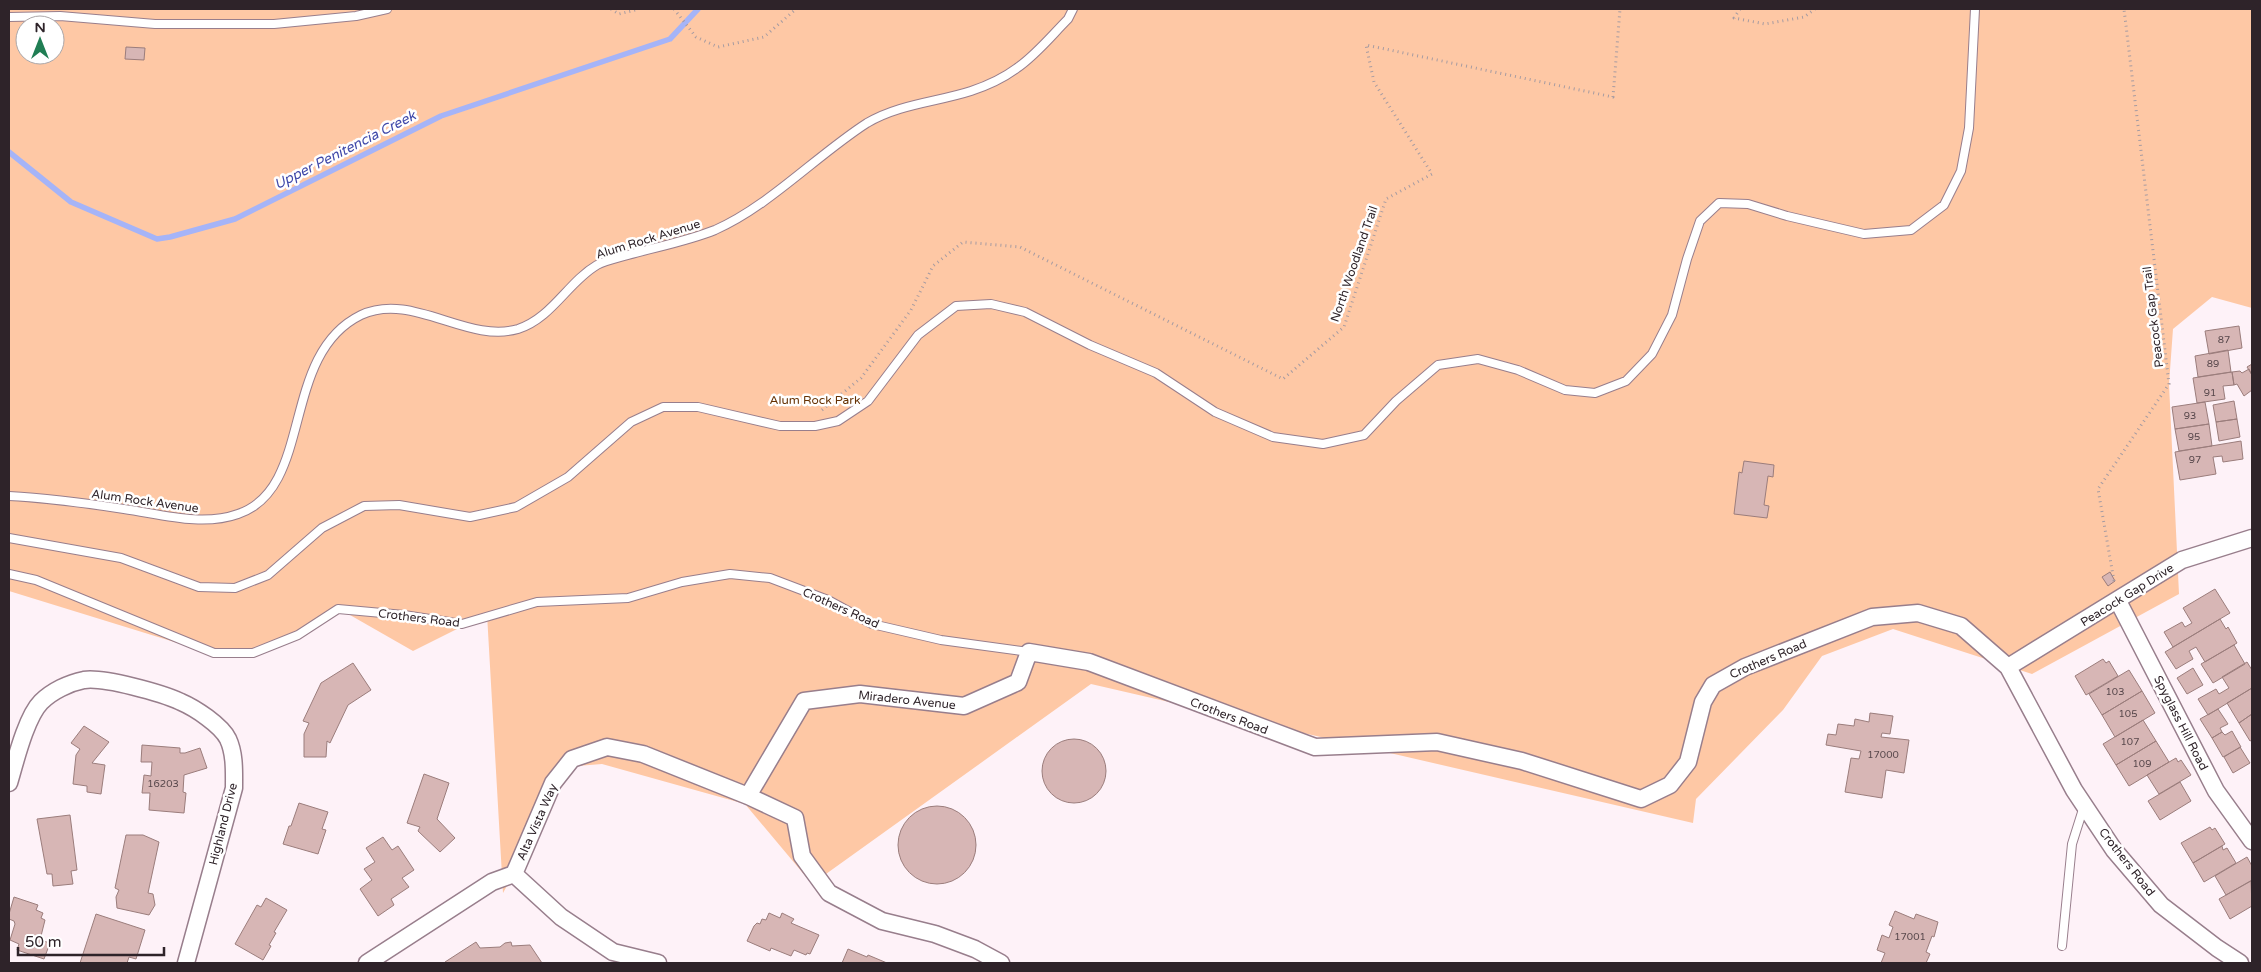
<svg xmlns="http://www.w3.org/2000/svg" width="2261" height="972" viewBox="0 0 2261 972" font-family="'Varela Round',sans-serif">
<style>
.green{fill:#fec8a5;fill-rule:evenodd}
.lines{fill:none;stroke-linecap:round;stroke-linejoin:round}
.stream{stroke:#a5b4f8;stroke-width:5.5}
.building{fill:#d7b6b5;stroke:#9b7d7c}
.lane-casing{stroke:#987e8c;stroke-width:10}
.street-casing{stroke:#987e8c;stroke-width:19}
.path{stroke:#a69ba1;stroke-width:3;stroke-dasharray:1 4;stroke-linecap:butt}
.lane{stroke:#fff;stroke-width:8}
.street{stroke:#fff;stroke-width:16}
.labels{text-anchor:middle;dominant-baseline:central;stroke-width:5;stroke-linejoin:round;paint-order:stroke}
.number-label{font-size:10px;fill:#58484c}
.street-label{font-size:12px;fill:#2e2329;stroke:#fff}
.park-label{font-size:12px;fill:#653102;stroke:#fff}
.water-label{font-size:14px;font-style:italic;fill:#4049a9;stroke:#fff}
</style>
<rect width="100%" height="100%" fill="#fef2f8"/>
<path class="green" d="M9 9H2252V308L2212 297 2173 329 2169 384 2179 594 2032 674 1893 629 1822 656 1783 710 1696 799 1693 823 1091 684 812 884 745 804 602 764 577 766 560 789 503 893 487 614 413 651 343 611 256 657 197 649 9 591ZM25 25H55V55H25Z"/>
<g class="lines">
<path class="stream" d="M9 152 71 202 157 239 170 237 235 219 441 116 670 39 698 9"/>
</g>
<path class="building" d="M126 47 145 48 144 60 125 59Z
M2239 326 2242 348 2209 354 2205 331Z
M2228 350 2231 372 2198 377 2195 356Z
M2252 364V375L2247 367Z
M2249 369 2252 375V390L2244 396 2237 384 2234 385 2232 372 2240 371 2242 373Z
M2232 372 2234 385 2223 386 2225 399 2197 403 2193 378Z
M2234 401 2237 419 2216 422 2213 405Z
M2205 402 2209 424 2175 429 2172 407Z
M2237 419 2240 437 2219 441 2216 422Z
M2209 424 2212 446 2179 451 2175 429Z
M2241 441 2243 459 2223 462 2222 456 2213 457 2216 474 2180 480 2175 452Z
M1744 461 1774 465 1773 477 1768 476 1764 505 1769 506 1767 518 1734 514 1739 472 1742 473Z
M2110 572 2115 581 2108 586 2102 577Z
M2215 589 2230 613 2173 647 2164 632 2182 622 2185 627 2192 623 2183 608Z
M2220 619 2226 629 2228 627 2237 643 2205 662 2196 647 2189 651 2193 659 2176 669 2165 652Z
M2234 645 2245 664 2213 683 2201 664Z
M2103 659 2106 663 2109 661 2118 676 2086 695 2075 676Z
M2247 662 2252 670V688L2208 715 2198 699 2216 689 2219 694 2229 688 2222 677Z
M353 663 371 690 348 705 330 743 327 741 326 757H304V734L309 723 303 721 321 683Z
M2193 668 2203 685 2187 694 2177 678Z
M2129 670 2142 691 2102 715 2089 694Z
M2252 688V714L2239 723 2227 703Z
M2142 691 2155 713 2115 737 2102 715Z
M2218 709 2228 724 2220 728 2222 732 2212 738 2200 719Z
M1870 713 1893 716 1890 734 1882 733 1881 737 1909 740 1904 773 1886 770 1882 798 1845 792 1851 758 1859 759 1861 751 1826 745 1828 734 1836 735 1838 724 1854 726 1855 719 1869 722Z
M2252 714V740L2250 741 2239 723Z
M2143 720 2156 741 2116 765 2103 744Z
M84 726 109 742 92 763 105 765 101 794 87 792V786L73 784 76 755 80 749 71 743Z
M2232 731 2241 747 2223 757 2212 738 2222 732 2225 735Z
M1042 771a32 32 0 1 1 64 0a32 32 0 1 1-64 0Z
M2156 741 2169 762 2129 786 2116 765Z
M142 745 180 748V753H185L200 748 207 768 184 775 183 792 186 793 184 813 149 810 150 793H142L144 775 151 776 152 762H141Z
M2240 747 2250 763 2233 773 2224 757Z
M2176 758 2178 762 2181 760 2191 775 2159 794 2147 775Z
M424 774 449 783 437 819 455 838 440 852 418 831 420 827 407 823Z
M2180 782 2191 801 2160 820 2148 801Z
M299 803 328 812 322 829 326 830 318 854 283 844 289 826H291Z
M898 845a39 39 0 1 1 78 0a39 39 0 1 1-78 0Z
M70 815 77 870 71 871 73 884 53 886 52 874H47L37 819Z
M2210 827 2212 830 2215 828 2225 844 2193 863 2181 843Z
M126 835H143L159 842 148 893 153 894 155 905 149 915 117 908 116 897 119 890 115 888Z
M383 837 392 850 398 846 414 870 402 878 409 887 391 899 394 905 378 916 360 889 372 880 364 869 375 862 366 848Z
M2222 846 2223 850 2227 848 2236 863 2204 882 2193 863Z
M2247 857 2252 866V880L2226 895 2215 876Z
M2251 881 2252 906 2230 919 2219 899Z
M14 897 38 905 36 910 43 913 41 918 45 920 40 940 50 943 44 959 17 950 19 944 10 940 15 924 14 921 9 919V914Z
M266 898 287 910 274 932 276 933 269 945 271 946 263 960 235 944 257 905 261 907Z
M1895 911 1914 919 1916 914 1938 922 1934 937 1932 936 1926 952 1930 954 1926 963H1881L1885 953 1877 950 1882 935 1889 938 1893 927 1889 925Z
M769 913 780 918 782 913 794 919 791 923 819 935 810 954 807 953 806 955 794 950 791 956 771 948 770 951 747 941 754 926 757 923 760 924 762 919 766 920Z
M96 914 145 930 136 959 129 957 127 963H80Z
M476 942 480 948 500 947 505 943 511 942 512 946 530 945 542 963H545H446L445 962Z
M848 949 867 957 868 955 887 963H842Z"/>
<g class="lines">
<defs>
<path id="lane" d="M9 17 60 16 155 24H274L356 16 387 9
M9 496C48 498 85 503 124 509 160 514 202 527 238 514 315 488 279 355 361 315 412 291 467 344 518 329 552 318 568 282 597 265 606 260 618 258 628 255 656 247 688 241 715 230 768 207 817 155 867 123 899 104 937 102 971 91 986 86 1005 77 1017 68 1036 55 1052 35 1068 19L1073 9
M9 538 121 558 199 587 235 588 268 575 322 528 364 506 399 505 470 517 516 507 568 477 631 422 663 407H698L780 426H815L838 421 868 401 918 335 956 306 991 304 1025 312 1090 345 1156 373 1215 412 1273 437 1323 444 1364 435 1396 401 1438 365 1478 359 1518 370 1565 390 1595 393 1626 381 1652 354 1672 315 1687 259 1700 221 1719 203 1748 204 1787 216 1864 234 1911 230 1944 205 1961 171 1969 128 1975 9
M9 574 36 580 214 653H253L298 635 338 609 404 615 462 624 537 602 628 598 682 582 730 574 770 578 828 600 872 624 941 640 1029 652
M2062 946 2072 844 2084 806"/>
<path id="street" d="M2118 601 2216 791 2252 841
M2008 667 2182 560 2252 538
M9 783C15 763 26 717 41 702 52 691 69 683 84 680 104 677 162 693 181 702 195 708 221 725 228 739 235 754 234 772 234 788L186 963
M748 796 804 701 860 694 964 706 1018 682 1029 652 1089 662 1315 747 1437 742 1522 761 1641 799 1670 785 1688 762 1703 702 1713 685 1745 667 1872 617 1918 613 1961 626 2008 667 2074 790 2114 850 2161 905 2217 948 2240 963
M514 874 561 917 613 952 658 963
M367 963 492 882 514 874 553 783 572 759 607 747 643 754 748 796 795 818 802 856 829 893 882 921 935 934 975 949 1001 963"/>
</defs>
<use href="#lane" class="lane-casing"/>
<use href="#street" class="street-casing"/>
<path class="path" d="M611 9 619 14 639 9
M674 9 696 37 718 47 764 37 796 9
M1740 9 1734 18 1765 24 1804 17 1815 9
M822 410 861 378 911 310 933 266 963 242 1020 247 1283 379 1344 327 1386 199 1432 174 1374 82 1366 45 1613 97 1620 9
M2114 581 2098 489 2169 384 2124 9"/>
<use href="#lane" class="lane"/>
<use href="#street" class="street"/>
</g>
<g class="labels">
<g class="number-label">
<text x="2224" y="340">87</text>
<text x="2213" y="364">89</text>
<text x="2210" y="393">91</text>
<text x="2190" y="416">93</text>
<text x="2194" y="437">95</text>
<text x="2195" y="460">97</text>
<text x="2115" y="692">103</text>
<text x="2128" y="714">105</text>
<text x="2130" y="742">107</text>
<text x="1883" y="755">17000</text>
<text x="2142" y="764">109</text>
<text x="163" y="784">16203</text>
<text x="1910" y="937">17001</text>
</g>
<g class="street-label">
<text transform="translate(648 239) rotate(-17)">Alum Rock Avenue</text>
<text transform="translate(1354 264) rotate(-71)">North Woodland Trail</text>
<text transform="translate(2153 317) rotate(-97)">Peacock Gap Trail</text>
<text transform="translate(145 501) rotate(8)">Alum Rock Avenue</text>
<text transform="translate(2127 595) rotate(-32)">Peacock Gap Drive</text>
<text transform="translate(841 608) rotate(24)">Crothers Road</text>
<text transform="translate(419 618) rotate(7)">Crothers Road</text>
<text transform="translate(1768 659) rotate(-23)">Crothers Road</text>
<text transform="translate(907 700) rotate(6)">Miradero Avenue</text>
<text transform="translate(1229 716) rotate(21)">Crothers Road</text>
<text transform="translate(2181 723) rotate(63)">Spyglass Hill Road</text>
<text transform="translate(537 822) rotate(-66)">Alta Vista Way</text>
<text transform="translate(223 824) rotate(-76)">Highland Drive</text>
<text transform="translate(2127 862) rotate(52)">Crothers Road</text>
</g>
<g class="park-label">
<text x="815" y="400">Alum Rock Park</text>
</g>
<g class="water-label">
<text transform="translate(345 150) rotate(-27)">Upper Penitencia Creek</text>
</g>
</g>
<rect width="2261" height="972" fill="none" stroke="#2e2329" stroke-width="20"/>
<g transform="translate(40 40)"><circle r="24" fill="#ffffff" stroke="#aba7a9"/>
<path d="M0-4L9 19L0 12L-9 19Z" fill="#207e54"/>
<text y="-8" font-size="14" font-weight="bold" text-anchor="middle" fill="#2e2329">N</text>
</g>
<path d="M18 947v8h146v-8" fill="none" stroke="#2e2329" stroke-width="2.5"/>
<text x="25" y="947" font-size="15" fill="#2e2329" stroke="#ffffff" stroke-width="4" paint-order="stroke">50 m</text>
</svg>
